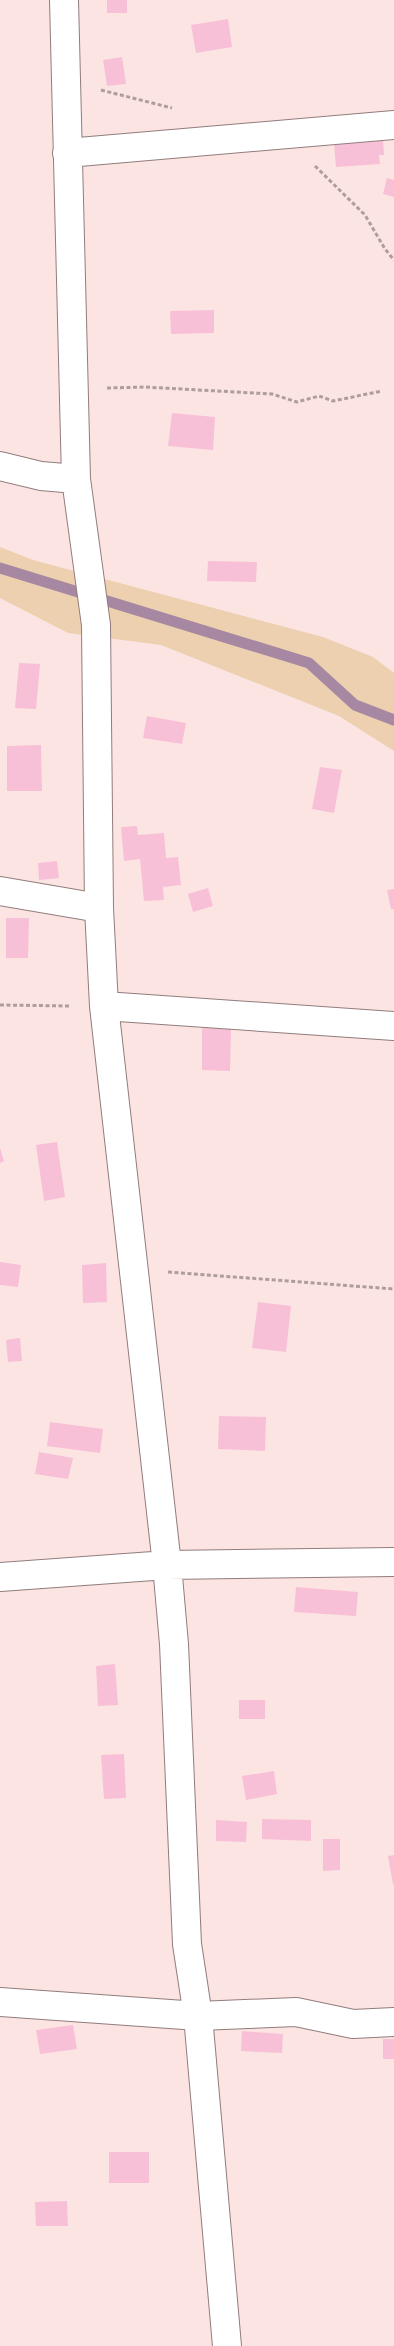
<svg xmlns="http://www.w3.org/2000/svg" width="394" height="2346" viewBox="0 0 394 2346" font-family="Poppins,sans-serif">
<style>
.green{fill:#ecd0af}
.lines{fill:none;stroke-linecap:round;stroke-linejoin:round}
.stream{stroke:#a688a3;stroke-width:11}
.building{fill:#f8c0d6}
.minor-casing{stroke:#927c7c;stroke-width:30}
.path{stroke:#af9d9c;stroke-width:3;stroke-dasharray:4 2.5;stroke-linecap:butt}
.minor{stroke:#fff;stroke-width:28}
</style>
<rect width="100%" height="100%" fill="#fce4e3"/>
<path class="green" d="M0 547 33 560 323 637 373 657 394 673V751L339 716 161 645 68 633 0 598Z"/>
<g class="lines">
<path class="stream" d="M0 568 309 663 355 705 394 720"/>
</g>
<path class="building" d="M107 0H127V13H107Z
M228 19 232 47 196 53 191 25Z
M122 57 126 84 107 86 103 60Z
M383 139 384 155H379L380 164 336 167 334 143Z
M387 178 394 180V197L383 194Z
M214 310V333L171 334 170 311Z
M172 413 215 417 213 450 168 446Z
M208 561 257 562 256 582 207 581Z
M19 663 40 664 36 709 15 708Z
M147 716 186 723 182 744 143 738Z
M41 745 42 791H7V746Z
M320 767 342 770 334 813 312 809Z
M137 826 138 835 164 833 166 858 178 857 181 885 163 887 164 900 144 901 140 859 124 861 121 827Z
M57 861 59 878 39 880 38 863Z
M208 888 213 906 193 912 188 894Z
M394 889V909H391L387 890Z
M6 918H29L28 958H6Z
M202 1028 231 1029 230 1071 202 1070Z
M57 1142 65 1197 44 1201 36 1145Z
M0 1148 4 1161 0 1163Z
M0 1262 21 1265 18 1287 0 1285Z
M106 1263 107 1302 83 1303 82 1265Z
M258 1302 291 1306 286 1352 252 1348Z
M20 1338 22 1361 8 1362 6 1340Z
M219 1416 266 1417 265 1451 218 1449Z
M50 1422 103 1429 100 1453 47 1446Z
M39 1452 73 1458 68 1479 35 1474Z
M296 1587 358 1592 356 1616 294 1612Z
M115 1664 118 1705 98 1706 96 1666Z
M239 1700H265V1719H239Z
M124 1754 126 1798 104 1799 101 1755Z
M274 1771 277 1794 246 1800 242 1776Z
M262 1819 311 1820V1841L262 1839Z
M216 1820 247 1822 246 1842 216 1841Z
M323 1839H340V1870L323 1871Z
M394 1855V1884H393L388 1856Z
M73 2025 77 2049 40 2054 36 2030Z
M242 2031 283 2034 282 2053 241 2051Z
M383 2039H394V2059H383Z
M109 2152H149V2183H109Z
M67 2201 68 2226H36L35 2202Z"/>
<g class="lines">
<defs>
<path id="minor" d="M64 0 76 479 96 625 99 908 104 1006 167 1565 174 1644 187 1944 198 2016 227 2346
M67 153 394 125
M0 466 41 476 76 479
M0 891 99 908
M104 1006 394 1026
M0 1577 167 1565 394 1562
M0 2002 198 2016 296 2012 353 2024 394 2022"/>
</defs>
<use href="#minor" class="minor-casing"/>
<path class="path" d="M101 90 172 108
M315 166 365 215 385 249 394 260
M107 388 145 387 272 394 297 402 319 396 333 401 382 391
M0 1005 71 1006
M168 1272 394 1289"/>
<use href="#minor" class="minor"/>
</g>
</svg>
